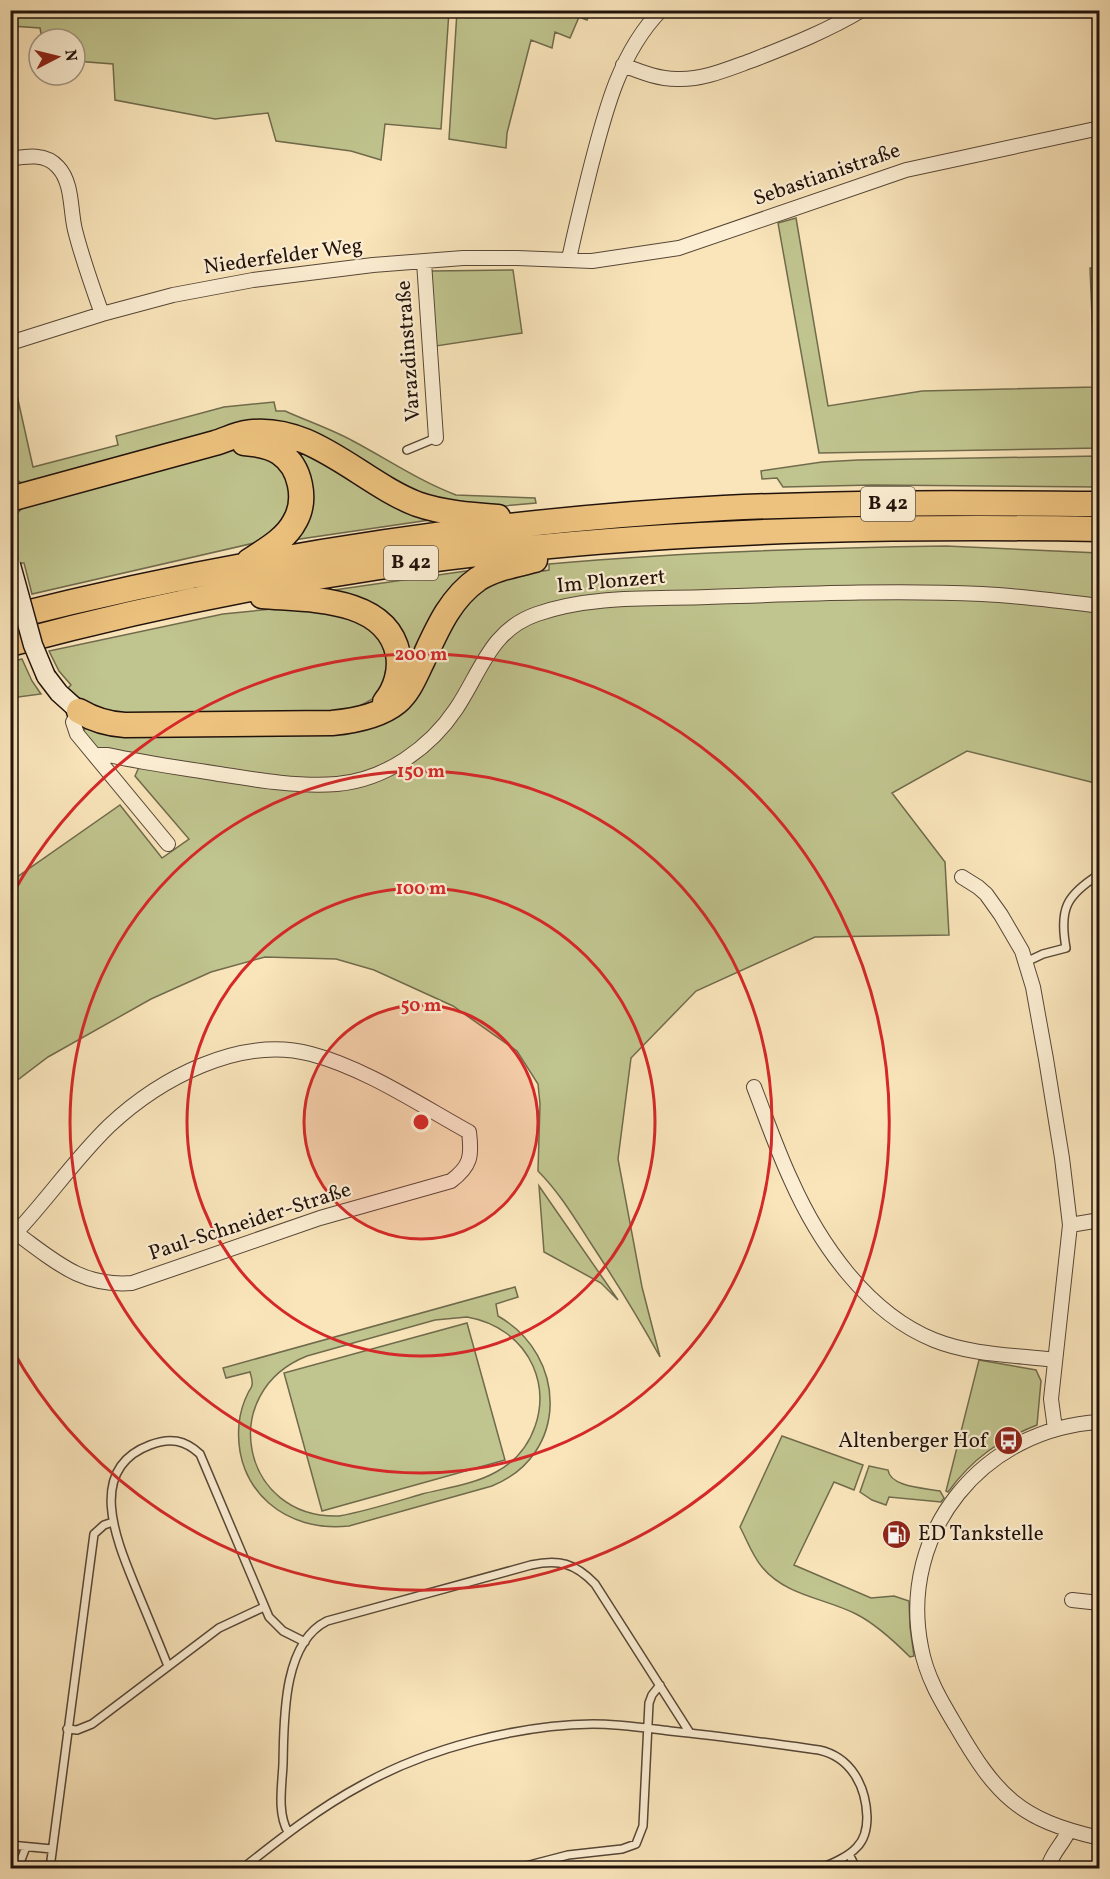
<svg xmlns="http://www.w3.org/2000/svg" width="1110" height="1879" viewBox="0 0 1110 1879" font-family="Vollkorn,serif">
<style>
.green{fill:#c0c48e;stroke:#706b4c;stroke-width:1.5;fill-rule:evenodd}
.lines{fill:none;stroke-linecap:round;stroke-linejoin:round}
.lane-casing{stroke:#574737;stroke-width:10}
.street-casing{stroke:#574737;stroke-width:16}
.secondary-casing{stroke:#21120b;stroke-width:21}
.highway-casing{stroke:#21120b;stroke-width:27}
.lane{stroke:#fceed3;stroke-width:7}
.street{stroke:#fceed3;stroke-width:14}
.secondary{stroke:#fceed3;stroke-width:18}
.highway{stroke:#edc27e;stroke-width:24}
.secondary-bridge-casing{stroke:#21120b;stroke-width:21;stroke-linecap:butt}
.secondary-bridge{stroke:#fceed3;stroke-width:18}
.ring{fill:none;stroke:#d62828;stroke-width:3}
.labels{text-anchor:middle;dominant-baseline:central;stroke-width:4.5;stroke-linejoin:round;paint-order:stroke}
.shield{fill:#fceed3;stroke:#635447;stroke-width:1.5}
.shield-label{font-size:20px;font-weight:bold;fill:#21120b}
.street-label{font-size:21px;fill:#21120b;stroke:#fceed3}
.poi-label{font-size:21px;fill:#21120b;stroke:#fceed3;text-anchor:end}
.centre{fill:#d62828;stroke:#fceed3;stroke-width:3}
.ring-label{font-size:18px;text-anchor:middle;font-weight:bold;fill:#d62828;stroke:#fceed3;stroke-width:4.5;stroke-linejoin:round;paint-order:stroke}
</style>
<rect width="100%" height="100%" fill="#fae5bb"/>
<filter id="stains"><feTurbulence type="fractalNoise" baseFrequency=".00333" numOctaves="4"/><feColorMatrix values="0 0 0 0 .2 0 0 0 0 .09 0 0 0 0 .02 0 0 0 .5 -.17"/></filter>
<radialGradient id="worn" r=".72"><stop offset=".6" stop-color="#630" stop-opacity="0"/><stop offset="1" stop-color="#630" stop-opacity=".3"/></radialGradient>
<path class="green" d="M10 11H449L441 129 385 124 381 160 351 151 276 141 268 113 215 119 115 100 113 64 75 61V39H42L40 28 11 26Z
M457 11H591L587 20 579 17 570 38 555 32 552 48 531 40 507 133 506 148 449 139Z
M796 218 828 406 922 391 1095 387 1090 268H1099V448L819 453 778 223Z
M513 270 522 333 436 346 430 273 432 271Z
M10 364 33 467 118 445 116 436 224 407 274 402 276 411H285C307 421 331 429 353 441 387 459 419 481 456 495L535 498 536 503 493 507 423 497 300 431 32 484 22 483 11 477Z
M281 441 443 518 293 540 297 531Z
M246 449 259 450 288 474 292 511 263 541 32 594 24 563H19C13 542 4 521 25 506L219 452Z
M1099 456V487L873 485 783 487 777 478 762 479 761 471 822 462 858 460Z
M946 546 1099 553V784L967 751 892 793 945 862 949 935 815 937 696 991 631 1058 618 1159 642 1287 660 1357C638 1317 615 1280 590 1242 574 1217 559 1192 538 1171L540 1104 538 1084 517 1051 453 1006 374 970 336 959 265 957 211 972 151 999 48 1057 11 1085 10 882 120 805 162 858 189 839 135 776 143 758 93 747 81 734 88 725 351 730 439 640 479 587 543 565V571L549 570V564C681 552 813 548 946 546Z
M473 570 410 672 405 656 329 592 334 590Z
M292 607H318L375 629 392 666 376 697 351 711 171 715 110 712 83 701 68 688 71 685 59 671 49 651 223 614Z
M22 659 32 681 41 694 11 698V662Z
M539 1186 618 1300 601 1283 544 1252Z
M515 1287 518 1297 496 1304 498 1316C568 1356 569 1455 492 1486L349 1526C287 1533 233 1491 239 1424 240 1413 243 1403 248 1393 249 1390 252 1388 252 1385 253 1381 251 1376 250 1372L226 1378 223 1368ZM467 1317C496 1322 521 1339 533 1366 550 1405 534 1452 496 1472 475 1484 446 1488 422 1494 395 1502 367 1511 339 1516 241 1519 216 1392 307 1356L435 1320Z
M467 1323 505 1460 322 1511 284 1373Z
M979 1360 1036 1370 1041 1381 1037 1425C999 1440 972 1459 948 1492L946 1491Z
M782 1436 863 1465 854 1490 834 1482 794 1565 871 1598 894 1596 909 1601 910 1627 914 1656 910 1657C894 1641 876 1624 856 1614 825 1598 786 1596 762 1567 752 1555 747 1540 740 1527Z
M869 1466 888 1470C890 1487 925 1488 940 1491L944 1498 941 1502 889 1497 886 1505 872 1500 860 1492Z"/>
<g class="lines">
<defs>
<path id="lane" d="M407 450 436 438
M1026 962 1043 954 1066 948C1059 909 1066 895 1100 874
M168 1666C158 1641 148 1617 138 1593 119 1546 83 1470 150 1445 170 1437 185 1440 200 1454L269 1617 283 1631 305 1642
M67 1729 77 1730 92 1724 219 1628 264 1607
M288 1832C277 1813 282 1786 283 1764 284 1722 282 1643 327 1621L531 1565C559 1559 575 1563 595 1584L690 1733
M10 1845 52 1849
M849 1854 856 1868
M10 1868 21 1860 26 1847
M50 1868 94 1534 104 1525 113 1522
M243 1868C281 1838 319 1808 362 1785 428 1748 518 1725 593 1724 619 1724 645 1728 670 1731 720 1736 769 1743 819 1750 851 1757 866 1786 867 1817 867 1827 865 1839 857 1847 848 1857 833 1863 821 1868
M518 1868 568 1855 622 1849 636 1844 643 1826 649 1703 652 1695 660 1685"/>
<path id="street" d="M623 65C641 72 658 79 677 79 703 80 728 69 753 60 791 45 827 31 862 10
M10 159C27 156 46 153 58 167 73 183 70 210 75 230 82 258 92 286 102 314
M569 259C575 231 582 202 589 174 604 116 618 54 661 10
M424 262 436 438
M10 343 102 314 173 295 253 280 373 265 463 258H517L592 261 679 248 906 170 1100 128
M79 711 73 722 77 734 168 844
M96 757 99 755H108C145 763 182 768 219 774 257 780 299 787 337 784 385 780 430 748 456 709 481 672 490 630 537 614 591 595 652 599 708 597 799 594 891 590 982 594 1021 596 1060 601 1100 606
M962 877 978 887 986 894 1001 915 1022 951 1033 987 1046 1059 1062 1158 1070 1225 1051 1399 1055 1429
M754 1087C766 1118 777 1150 791 1180 819 1243 867 1313 934 1340 971 1355 1015 1355 1055 1360
M1070 1225 1100 1220
M10 1239C45 1203 73 1161 109 1126 159 1079 240 1035 311 1054 365 1068 420 1105 469 1132 472 1156 471 1166 451 1181L320 1218 132 1283C81 1287 55 1261 16 1233
M1100 1422C984 1428 898 1532 921 1647 926 1676 941 1701 956 1726 996 1795 1019 1820 1100 1838
M1072 1600 1100 1603
M1048 1868C1051 1854 1063 1844 1069 1830"/>
<path id="secondary" d="M46 676 59 693 79 711"/>
<path id="highway" d="M244 443C257 444 270 446 280 453 301 467 307 500 295 521 286 539 266 550 249 561
M10 499 215 443C225 440 235 435 245 433 311 422 360 482 417 504 443 513 471 515 498 517
M262 596C307 600 386 596 398 654 401 670 396 689 385 702
M10 617C244 558 484 521 724 508 849 502 974 503 1100 504
M10 644C177 599 349 567 520 549 712 529 907 526 1100 529
M79 711C94 720 107 724 125 725L332 723C353 721 380 716 397 702 409 692 415 676 422 662 436 632 449 599 478 579 495 568 516 565 535 560"/>
</defs>
<use href="#lane" class="lane-casing"/>
<use href="#street" class="street-casing"/>
<use href="#secondary" class="secondary-casing"/>
<use href="#highway" class="highway-casing"/>
<use href="#lane" class="lane"/>
<use href="#street" class="street"/>
<use href="#secondary" class="secondary"/>
<use href="#highway" class="highway"/>
<defs>
<path id="secondary-bridge" d="M11 565 33 645 46 676"/>
</defs>
<use href="#secondary-bridge" class="secondary-bridge-casing"/>
<use href="#secondary-bridge" class="secondary-bridge"/>
</g>
<circle cx="421" cy="1122" r="117" fill="#d62828" fill-opacity=".12"/>
<g class="ring">
<circle cx="421" cy="1122" r="117"/>
<circle cx="421" cy="1122" r="234"/>
<circle cx="421" cy="1122" r="351"/>
<path d="M12 895A468 468 0 1 1 12 1349"/>
</g>
<defs>
<symbol id="bus-disc" viewBox="-11 -11 22 22"><circle r="9.5" fill="#8f2418" stroke="#fceed3"/><path d="M-5-6H5V4H4V6H2V4H-2V6H-4V4H-5ZM-3.5-4V0h7V-4ZM-3.5 1.2v1.5H-2V1.2ZM2 1.2v1.5H3.5V1.2Z" fill="#fff"/></symbol>
<symbol id="fuel-disc" viewBox="-11 -11 22 22"><circle r="9.5" fill="#8f2418" stroke="#fceed3"/><path d="M-5.5-6h7V0h2V4h1.3V-2.5L3-4.5l.8-.8L6-3V5H2.5V1h-1V6h-7ZM-4.2-4.7v3.2H.2V-4.7Z" fill="#fff"/></symbol>
</defs>
<g fill-rule="evenodd">
<use href="#bus-disc" x="992" y="1424" width="33" height="33"/>
<use href="#fuel-disc" x="880" y="1518" width="33" height="33"/>
</g>
<g class="labels">
<g class="shield">
<rect x="861" y="487" width="54" height="34" rx="4.5"/>
<rect x="384" y="546" width="54" height="34" rx="4.5"/>
</g>
<g class="shield-label">
<text x="888" y="504">B 42</text>
<text x="411" y="563">B 42</text>
</g>
<g class="street-label">
<text transform="translate(827 175) rotate(-19)">Sebastianistraße</text>
<text transform="translate(283 257) rotate(-8)">Niederfelder Weg</text>
<text transform="translate(409 351) rotate(-94)">Varazdinstraße</text>
<text transform="translate(611 582) rotate(-5)">Im Plonzert</text>
<text transform="translate(250 1222) rotate(-18)">Paul-Schneider-Straße</text>
</g>
<g class="poi-label">
<text x="987" y="1441">Altenberger Hof</text>
<text x="918" y="1534" text-anchor="start">ED Tankstelle</text>
</g>
</g>
<circle cx="421" cy="1122" r="9" class="centre"/>
<g class="ring-label">
<text x="421" y="660">200 m</text>
<text x="421" y="777">150 m</text>
<text x="421" y="894">100 m</text>
<text x="421" y="1011">50 m</text>
</g>
<rect width="1110" height="1879" fill="none" stroke="#fae5bb" stroke-width="36"/>
<rect x="12" y="12" width="1086" height="1855" fill="none" stroke="#21120b" stroke-width="3"/>
<rect x="18" y="18" width="1074" height="1843" fill="none" stroke="#21120b" stroke-width="1.5"/>
<g transform="translate(57 57) rotate(83)"><circle r="28" fill="#fceed3" stroke="#a49683" stroke-width="1.5"/>
<path d="M0-4.5L10 22L0 15L-10 22Z" fill="#8f2418"/>
<text y="-9" font-size="16" font-weight="bold" text-anchor="middle" fill="#21120b">N</text>
</g>
<rect width="100%" height="100%" filter="url(#stains)"/>
<rect width="100%" height="100%" fill="url(#worn)"/>
</svg>
